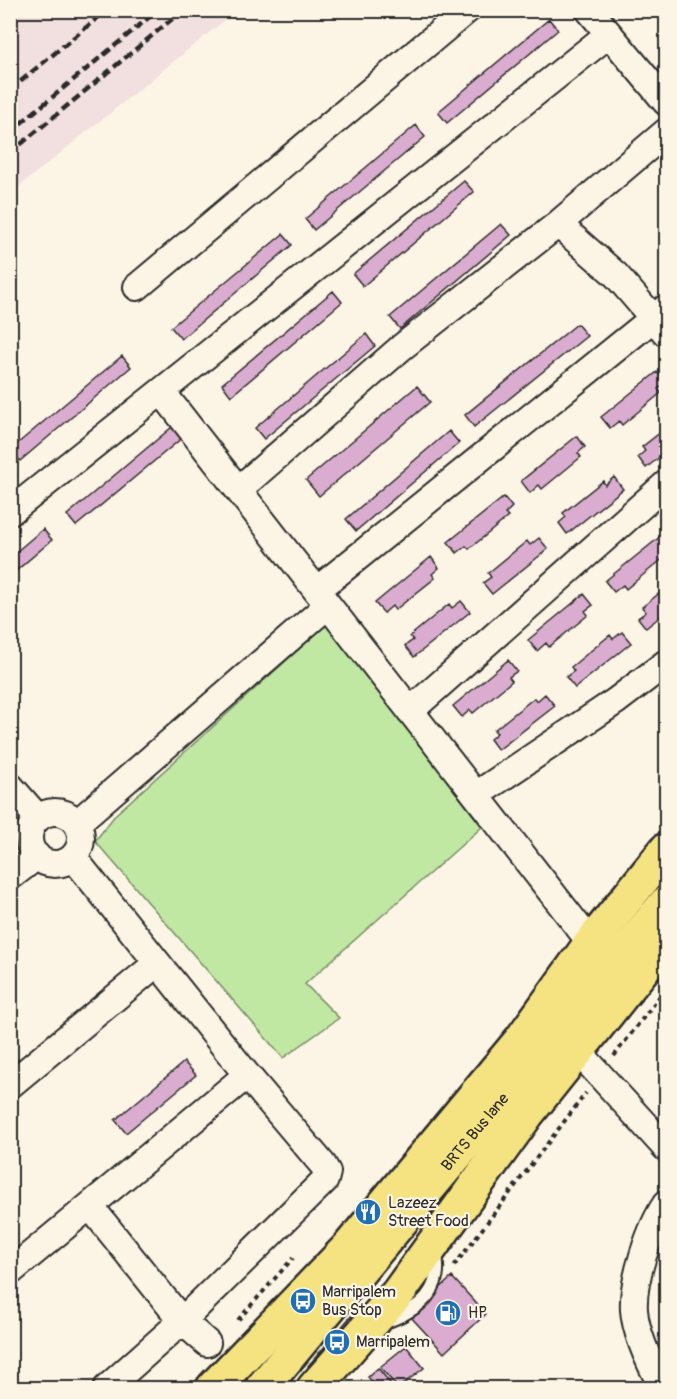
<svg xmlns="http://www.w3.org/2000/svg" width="677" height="1399" viewBox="0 0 677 1399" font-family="Pangolin,sans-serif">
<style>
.built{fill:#f2dfdf}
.green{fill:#c1e8a3;stroke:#768a67;stroke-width:1.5}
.building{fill:#daadd0;stroke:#2b2b2b;stroke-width:1.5}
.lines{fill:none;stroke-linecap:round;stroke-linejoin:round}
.service-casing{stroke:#2b2b2b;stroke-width:16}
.minor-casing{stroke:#2b2b2b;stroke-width:30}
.primary-casing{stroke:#2b2b2b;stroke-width:38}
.path{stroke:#2b2b2b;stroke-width:4;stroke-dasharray:4.5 4.5;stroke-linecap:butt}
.service{stroke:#fcf5e5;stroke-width:12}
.minor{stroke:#fcf5e5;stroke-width:26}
.primary{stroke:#f5e382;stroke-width:33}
.rail{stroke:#2b2b2b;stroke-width:4.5;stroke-dasharray:9 4.5;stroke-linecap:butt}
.labels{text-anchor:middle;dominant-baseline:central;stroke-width:4.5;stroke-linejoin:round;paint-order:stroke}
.street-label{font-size:16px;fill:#2b2b2b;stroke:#fcf5e5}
.poi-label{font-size:16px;fill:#2b2b2b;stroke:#fcf5e5;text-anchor:start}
</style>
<rect width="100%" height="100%" fill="#fcf5e5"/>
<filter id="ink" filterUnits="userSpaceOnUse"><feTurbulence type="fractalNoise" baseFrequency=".0167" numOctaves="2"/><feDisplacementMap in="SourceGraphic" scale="12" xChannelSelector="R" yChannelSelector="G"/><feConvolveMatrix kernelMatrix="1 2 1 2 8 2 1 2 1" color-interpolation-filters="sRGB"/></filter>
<g filter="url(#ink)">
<path class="built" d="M11 10H236V11L11 193Z"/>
<path class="green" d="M328 623 482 827 305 984 339 1018 283 1058 95 841 116 814Z"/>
<path class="building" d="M549 19 558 30 447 123 438 112Z
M416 125 425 137 314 230 305 219Z
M464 181 474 192 363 286 353 274Z
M501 224 511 235 400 329 390 317Z
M283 234 292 245 181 339 171 327Z
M333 291 342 302 231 396 222 384Z
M577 324 587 336 474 427 465 415Z
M366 334 375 346 264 439 255 428Z
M122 356 131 367 20 461 11 449Z
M657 372 666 383 658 389 661 393 622 425 619 421 610 428 601 417Z
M417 386 430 402 319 496 306 480Z
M178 422 188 433 76 526 67 515Z
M666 428V452L646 468 638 457 645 451 642 447Z
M449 431 459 443 356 531 346 519Z
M577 436 585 447 578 453 581 457 542 489 539 485 530 493 521 481Z
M614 477 623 489 567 534 559 523 566 517 563 513 603 481 605 485Z
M504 497 512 507 505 514 508 517 469 549 466 546 457 553 448 542Z
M43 529 52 540 10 576V557Z
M661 536 666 543V549L662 553 665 557 626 589 623 585 614 592 605 581Z
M539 538 548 549 492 594 483 583 491 577 488 573 527 541 530 545Z
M431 557 439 568 432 574 435 578 395 610 392 606 384 613 375 603Z
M666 588V612L646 628 638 618 646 612 642 607Z
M584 594 593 605 585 611 588 615 549 647 546 643 537 651 528 640Z
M461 601 470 612 414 657 405 646 413 640 410 636 449 604 452 608Z
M622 632 631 643 575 688 566 677 574 671 571 667 610 635 613 639Z
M508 660 517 671 509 677 512 681 473 713 470 710 462 717 453 706Z
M545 694 555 706 498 750 490 739 497 733 494 730 534 698 537 701Z
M184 1062 196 1075 126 1133 115 1120Z
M452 1277 486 1314 444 1353 410 1316Z
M351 1316 361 1324 317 1374 308 1366Z
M406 1346 424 1368 398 1388 380 1367Z
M378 1368 394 1388H378L368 1377Z"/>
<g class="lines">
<defs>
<path id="service" d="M385 1322C419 1310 445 1291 435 1251"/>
<path id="minor" d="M589 10 666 102
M558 224 616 275 666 333
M137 287 467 10
M162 392 591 943
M238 490 402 347 558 224 666 132
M10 512 609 34
M317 590 666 308
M410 711 666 484
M10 786 38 818
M476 795 616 701 666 663
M29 838a26 26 0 1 1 52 0a26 26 0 1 1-52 0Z
M77 823 328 605
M10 877 37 856
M577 1050 666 1148
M10 1085 156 964
M90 1206 182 1321 207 1343
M10 1272 247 1075 73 857
M107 1388 182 1321 325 1180 327 1172 323 1165 247 1075
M663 1388C651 1366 636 1336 634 1310 632 1281 650 1227 666 1204"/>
<g id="primary">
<path d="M213 1388 349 1247 521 1040 591 943 666 850"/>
<path id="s1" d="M262 1388 666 903"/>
<path d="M314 1388 398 1293 527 1114 666 940"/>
</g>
</defs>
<use href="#service" class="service-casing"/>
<use href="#minor" class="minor-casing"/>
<use href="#primary" class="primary-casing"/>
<path class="path" d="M614 1056 666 988
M454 1266 586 1093
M238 1320 293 1258
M180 1388 186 1381"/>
<use href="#service" class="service"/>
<use href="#minor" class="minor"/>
<use href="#primary" class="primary"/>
<path class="rail" d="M10 90 107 10
M10 132 158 10
M10 153 183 10"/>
</g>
</g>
<defs>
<symbol id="restaurant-disc" viewBox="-11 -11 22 22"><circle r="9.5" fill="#1f6fb2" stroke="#fcf5e5"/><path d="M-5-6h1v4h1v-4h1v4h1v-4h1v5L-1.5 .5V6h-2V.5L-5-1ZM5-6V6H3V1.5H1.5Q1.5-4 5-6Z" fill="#fff"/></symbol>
<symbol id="bus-disc" viewBox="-11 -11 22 22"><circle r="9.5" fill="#1f6fb2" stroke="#fcf5e5"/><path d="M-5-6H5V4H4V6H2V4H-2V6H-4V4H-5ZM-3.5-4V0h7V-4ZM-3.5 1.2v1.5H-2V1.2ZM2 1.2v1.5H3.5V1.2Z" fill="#fff"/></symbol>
<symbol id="fuel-disc" viewBox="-11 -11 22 22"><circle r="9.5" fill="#1f6fb2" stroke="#fcf5e5"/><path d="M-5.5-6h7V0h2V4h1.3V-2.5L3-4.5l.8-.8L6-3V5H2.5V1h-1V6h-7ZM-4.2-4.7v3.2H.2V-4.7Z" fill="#fff"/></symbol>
</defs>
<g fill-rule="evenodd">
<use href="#restaurant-disc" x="353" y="1197" width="30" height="30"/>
<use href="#bus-disc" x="288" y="1286" width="30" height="30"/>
<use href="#fuel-disc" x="433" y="1298" width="30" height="30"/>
<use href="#bus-disc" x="322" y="1327" width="30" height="30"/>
</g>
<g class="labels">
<g class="street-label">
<text stroke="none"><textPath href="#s1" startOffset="333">BRTS Bus lane</textPath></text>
</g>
<g class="poi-label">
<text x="388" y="1203">Lazeez<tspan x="388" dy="18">Street Food</tspan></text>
<text x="322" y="1292">Marripalem<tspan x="322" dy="18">Bus Stop</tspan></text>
<text x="468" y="1313">HP</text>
<text x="356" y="1342">Marripalem</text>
</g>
</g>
<rect width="677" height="1399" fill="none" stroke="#fcf5e5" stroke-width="36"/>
<rect x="18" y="18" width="641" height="1363" fill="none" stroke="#2b2b2b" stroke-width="2" filter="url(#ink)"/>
</svg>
